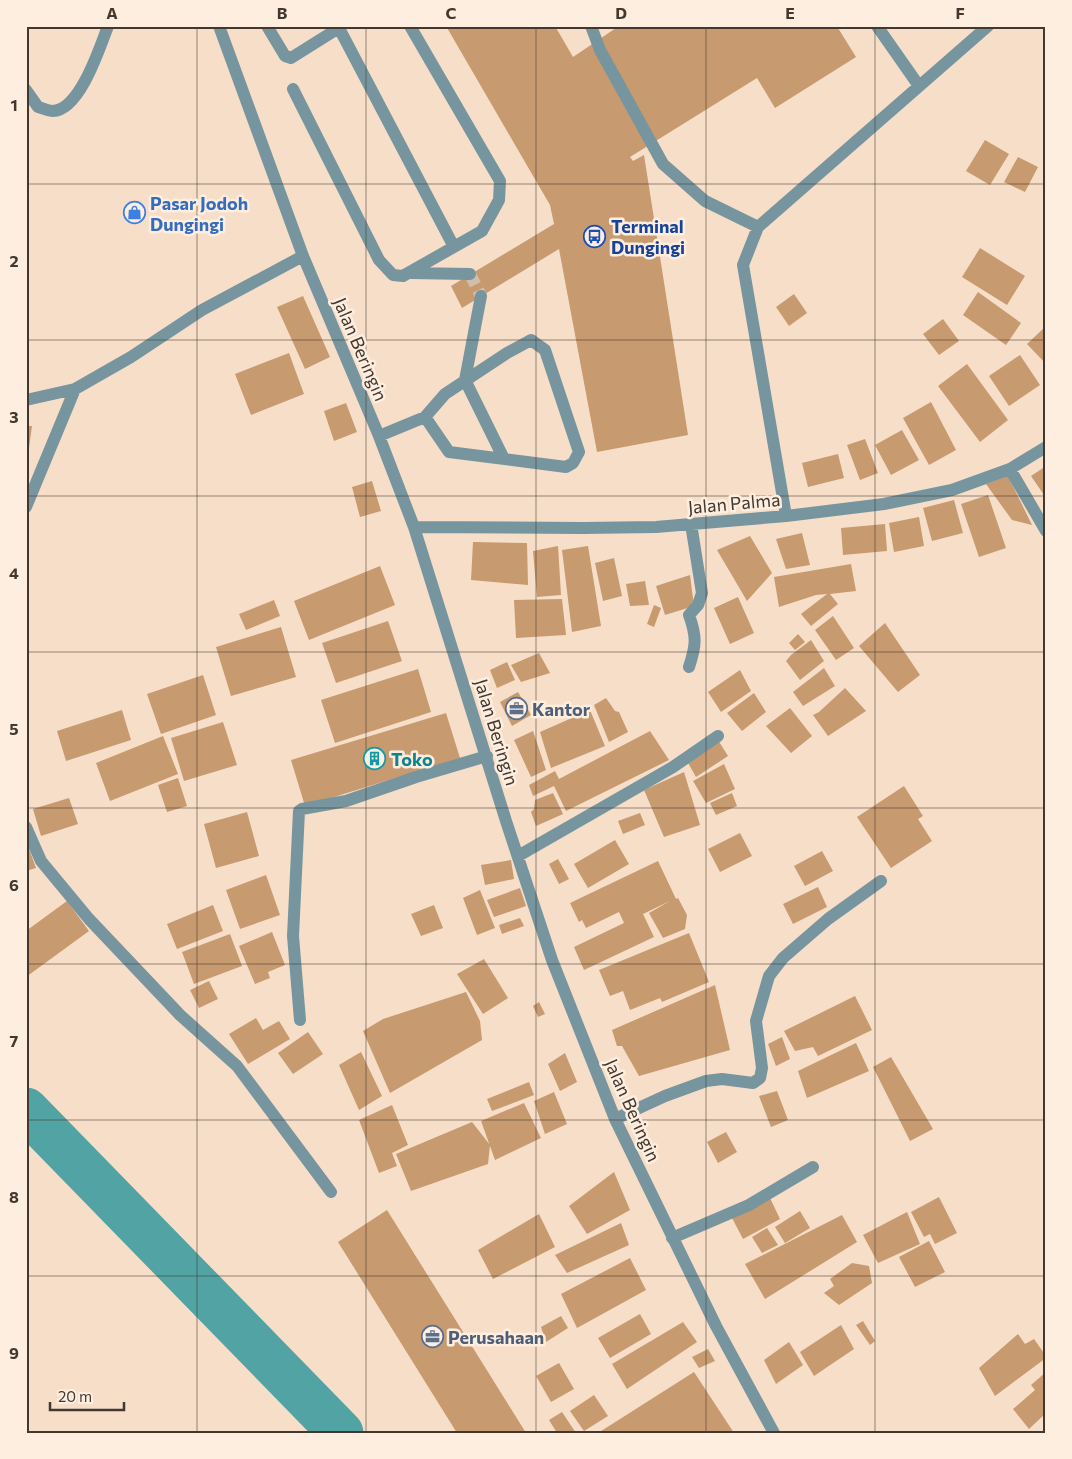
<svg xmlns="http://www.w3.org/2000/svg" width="1072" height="1459" viewBox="0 0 1072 1459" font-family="Commissioner,sans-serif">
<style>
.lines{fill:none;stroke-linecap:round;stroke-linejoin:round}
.river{stroke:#52a3a4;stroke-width:45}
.building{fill:#c79a70}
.minor-tunnel{stroke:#d3bda9;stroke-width:12;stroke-dasharray:12 6;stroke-linecap:butt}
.minor{stroke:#77959e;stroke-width:12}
.grid{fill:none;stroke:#42382f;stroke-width:1;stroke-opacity:0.55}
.labels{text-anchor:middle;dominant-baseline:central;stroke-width:5;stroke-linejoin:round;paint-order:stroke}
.shop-label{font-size:18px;font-weight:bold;fill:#366cbe;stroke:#fdeee0;text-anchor:start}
.transit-label{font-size:18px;font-weight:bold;fill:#164399;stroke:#fdeee0;text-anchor:start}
.street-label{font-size:18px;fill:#42382f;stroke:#fdeee0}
.service-label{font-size:18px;font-weight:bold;fill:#4e5e75;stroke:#fdeee0;text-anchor:start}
.culture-label{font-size:18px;font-weight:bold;fill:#0d838f;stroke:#fdeee0;text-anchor:start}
.neatline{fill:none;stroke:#42382f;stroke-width:2}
.grid-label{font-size:16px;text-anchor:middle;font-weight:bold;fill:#42382f}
</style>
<rect width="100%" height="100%" fill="#f7dec8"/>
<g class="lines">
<path class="river" d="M26 1110 341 1433"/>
</g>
<path class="building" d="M446 26H555L573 57 619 26H840L838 28 856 57 775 108 757 78 630 157 633 161 644 155 688 435 597 452 559 249 462 308 451 286 554 224 550 205Z
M985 140 1009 154 990 185 966 171Z
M1018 157 1038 167 1025 192 1004 182Z
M980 248 1025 276 1007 305 962 277Z
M978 292 1021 323 1006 345 963 315Z
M794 294 807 313 789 326 776 307Z
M303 296 330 357 305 369 277 307Z
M943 319 959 341 939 355 923 334Z
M1046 326V364L1027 344Z
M289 353 304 394 251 415 235 374Z
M1020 355 1040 385 1009 406 989 376Z
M967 364 1008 420 980 442 938 386Z
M931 402 956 450 929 465 903 418Z
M346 403 357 432 334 441 324 411Z
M26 426H32L27 463H26Z
M902 430 919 460 891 475 875 445Z
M865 439 878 473 860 480 847 445Z
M838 454 844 478 808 487 802 463Z
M1046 466V498L1031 476Z
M1008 476 1032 525 1012 520 986 484Z
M372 481 381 511 360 517 352 487Z
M988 495 1006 548 979 557 961 504Z
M954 500 963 533 932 541 923 508Z
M919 517 924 546 894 552 889 523Z
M885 524 887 551 843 555 841 528Z
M802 533 810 565 786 569 776 539Z
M750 536 772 573 747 601 717 550Z
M473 542 527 543 528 585 471 580Z
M558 546 561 595 537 597 533 551Z
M588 546 601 626 572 632 562 550Z
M614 558 622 596 603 601 595 563Z
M851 564 856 591 830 594 838 604 811 626 801 614 827 594 816 595 779 607 774 577Z
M380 566 395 605 309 640 294 601Z
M690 575 694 606 665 615 656 586Z
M645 581 649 605 630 606 626 584Z
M738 597 754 633 730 644 714 608Z
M562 599 566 635 516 638 514 600Z
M274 600 280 616 246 630 239 614Z
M654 605 661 608 654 627 647 624Z
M833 616 854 648 836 660 815 630Z
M388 621 402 661 336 683 322 643Z
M885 623 920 675 898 692 859 646Z
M281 627 296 677 231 696 216 647Z
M798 634 805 642 795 650 789 643Z
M811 640 824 661 800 680 786 661 791 655Z
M539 653 550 673 521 682 511 665Z
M507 662 515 680 497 688 490 670Z
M824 668 835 686 803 706 793 692Z
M418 669 431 712 335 743 321 700Z
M740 670 751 691 721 712 708 692Z
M203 675 216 715 161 734 147 694Z
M845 688 866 711 828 736 813 715 819 712Z
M518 692 531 715 512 726 500 702Z
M754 693 766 712 742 731 727 713Z
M606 698 615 711 619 712 628 732 609 742 594 705Z
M790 708 812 736 791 753 766 726Z
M122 710 131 740 66 761 57 731Z
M590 710 605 746 551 768 540 732Z
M446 713 460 758 305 806 291 760Z
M223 722 237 765 184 781 171 738Z
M533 731 546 770 531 777 514 740Z
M650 731 669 760 566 811 554 786 533 796 529 785 555 771 559 779Z
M163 736 178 774 110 801 96 763Z
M718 740 728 756 696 777 687 761Z
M724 764 735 789 706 803 693 781Z
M684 772 700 825 664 837 644 790Z
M178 778 187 806 167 812 158 785Z
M904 786 923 816 918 819 932 841 891 868 857 817Z
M553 793 563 814 536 826 531 812 534 809 535 800Z
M732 793 737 806 716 815 710 803Z
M69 798 78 824 41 836 33 809Z
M247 812 259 856 216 868 204 824Z
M640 813 645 825 623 834 618 821Z
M740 833 752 856 720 872 708 849Z
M615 840 629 864 588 888 574 864Z
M28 846 36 868 26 871V847Z
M822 851 833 871 805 886 794 866Z
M558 859 569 879 559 884 549 864Z
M511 860 514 879 485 885 481 865Z
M658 861 676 899 678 898 687 915 685 929 663 938 649 913 670 901 643 914 654 937 584 970 574 947 624 923 619 912 586 928 582 920 579 922 570 903Z
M266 875 280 915 240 929 226 890Z
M818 887 827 907 793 924 783 904Z
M520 888 526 906 494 917 487 900Z
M480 890 495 928 477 935 463 898Z
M67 901 89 931 26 977V931Z
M213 905 223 931 177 949 167 924Z
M434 905 443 928 421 936 411 914Z
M520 918 524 926 502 934 499 925Z
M272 932 285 965 268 972 270 978 255 984 239 946Z
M689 933 709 982 662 1002 660 998 630 1010 623 991 610 996 599 970Z
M230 934 242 966 194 984 182 952Z
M484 959 508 998 483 1014 457 974Z
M209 981 218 999 199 1008 190 990Z
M715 985 730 1050 639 1076 622 1046H617L612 1030Z
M466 992 480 1021 482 1040 390 1093 363 1031 383 1019Z
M855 996 872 1030 818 1056 813 1047 795 1051 784 1031Z
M539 1002 545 1014 538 1017 533 1006Z
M256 1018 263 1030 279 1021 290 1039 248 1064 229 1034Z
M308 1032 323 1054 293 1074 278 1053Z
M782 1037 790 1059 776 1066 768 1044Z
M856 1043 869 1071 807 1098 798 1071Z
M361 1052 382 1096 359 1110 339 1065Z
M565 1053 577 1082 560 1091 548 1064Z
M891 1057 933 1129 910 1141 873 1067Z
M529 1082 534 1095 492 1111 487 1099Z
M777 1091 788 1120 771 1127 759 1096Z
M554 1092 567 1124 545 1134 534 1101Z
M524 1103 541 1138 495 1160 481 1121Z
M392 1105 408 1145 392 1153 397 1166 379 1173 359 1120Z
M472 1122 490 1145 488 1164 411 1191 396 1154Z
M726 1132 737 1152 718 1163 707 1142Z
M614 1172 630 1210 587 1234 569 1206Z
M939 1197 957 1233 935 1244 930 1234 924 1237 911 1212Z
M770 1198 780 1219 743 1239 732 1218Z
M387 1210 526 1433H457L338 1242Z
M800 1211 810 1228 785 1243 775 1227Z
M907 1212 920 1244 878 1263 863 1235Z
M539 1214 555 1247 493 1279 478 1250Z
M842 1215 857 1242 765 1299 745 1264Z
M621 1223 629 1245 567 1273 555 1255Z
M767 1228 778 1245 762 1253 752 1237Z
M929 1241 945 1272 915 1287 899 1257Z
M630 1258 646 1290 577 1328 561 1294Z
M852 1263 869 1266 872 1283 839 1305 824 1293 834 1286 830 1279Z
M640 1314 651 1334 610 1358 598 1338Z
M561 1316 568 1328 546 1342 541 1327Z
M863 1321 875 1341 870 1345 856 1325Z
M683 1322 697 1342 627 1389 612 1364Z
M841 1325 854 1349 814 1376 800 1352Z
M1018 1334 1025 1344 1034 1339 1046 1356V1358L995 1396 979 1368Z
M789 1342 803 1365 776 1384 764 1360Z
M708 1349 715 1361 699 1368 692 1357Z
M559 1363 574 1389 551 1402 536 1376Z
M694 1372 734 1433H598Z
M1046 1372V1413L1029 1429 1013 1409 1035 1390 1031 1385Z
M594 1395 608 1416 584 1431 570 1411Z
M562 1412 576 1433H557L549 1420Z"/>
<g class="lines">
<path class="minor-tunnel" d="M470 274 481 296"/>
<path class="minor" d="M219 26 303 256 379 436 414 527 506 821 552 960 615 1119 716 1326 774 1433
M267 26 285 56 291 58 342 26
M591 26 600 50 663 164 705 201 758 227
M877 26 919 86
M339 28 454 247
M293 89 379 260 393 275 403 276 408 273 482 231 499 200 500 181 410 26
M26 90 38 107C42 108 48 111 53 111 80 110 100 47 108 26
M410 273 470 274
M481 296 465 380 504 459
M26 400 75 389 131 357 202 310 303 256
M379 436 425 417 445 394 507 353 531 340 545 350 579 452 573 463 566 467 449 452 425 417
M1010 469 1046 531
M26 507 75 389
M786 516 743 265 758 227 988 26
M414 527 583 528 656 527 786 516 884 504 952 490 1010 469 1046 447
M689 667C696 646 697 637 689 615L698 605 702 593 691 524
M26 827 41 861 89 919 180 1015 237 1066 331 1192
M518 856 673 767 718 736
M300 1020 293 936 299 811 302 809 346 801 416 777 487 756
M615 1119 665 1096 706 1081 722 1079 753 1083 760 1078 762 1068 756 1021 769 976 783 958 828 919 881 881
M672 1238 749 1205 813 1167"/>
</g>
<path class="grid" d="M197 26V1433M366 26V1433M536 26V1433M706 26V1433M875 26V1433M26 184H1046M26 340H1046M26 496H1046M26 652H1046M26 808H1046M26 964H1046M26 1120H1046M26 1276H1046"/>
<defs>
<symbol id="shop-ring" viewBox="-11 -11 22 22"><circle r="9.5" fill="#fdeee0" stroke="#3f7fe0" stroke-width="1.5"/><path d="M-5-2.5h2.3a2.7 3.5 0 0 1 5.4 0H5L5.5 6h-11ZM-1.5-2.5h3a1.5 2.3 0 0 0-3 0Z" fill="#3f7fe0"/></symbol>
<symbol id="bus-ring" viewBox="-11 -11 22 22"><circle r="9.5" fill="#fdeee0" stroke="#1a4fb4" stroke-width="1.5"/><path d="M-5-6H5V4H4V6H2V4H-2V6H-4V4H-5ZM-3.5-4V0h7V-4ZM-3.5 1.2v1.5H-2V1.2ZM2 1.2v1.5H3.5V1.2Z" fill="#1a4fb4"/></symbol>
<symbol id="office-ring" viewBox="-11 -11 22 22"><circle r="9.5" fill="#fdeee0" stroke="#5c6f8a" stroke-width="1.5"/><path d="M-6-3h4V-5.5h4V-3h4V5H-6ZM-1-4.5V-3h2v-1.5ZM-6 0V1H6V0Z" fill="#5c6f8a"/></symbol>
<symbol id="building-ring" viewBox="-11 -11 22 22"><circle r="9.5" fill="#fdeee0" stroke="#0f9aa8" stroke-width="1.5"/><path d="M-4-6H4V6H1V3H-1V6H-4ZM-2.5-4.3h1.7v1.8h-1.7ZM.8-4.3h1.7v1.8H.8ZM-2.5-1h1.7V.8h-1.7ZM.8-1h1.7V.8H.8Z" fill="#0f9aa8"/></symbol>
</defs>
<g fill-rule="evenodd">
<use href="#shop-ring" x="122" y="200" width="25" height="25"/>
<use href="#bus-ring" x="582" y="224" width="25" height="25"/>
<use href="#office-ring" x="504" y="696" width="25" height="25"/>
<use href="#building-ring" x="362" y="746" width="25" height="25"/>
<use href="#office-ring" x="420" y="1324" width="25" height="25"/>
</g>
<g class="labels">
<g class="shop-label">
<text x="150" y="203">Pasar Jodoh<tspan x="150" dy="21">Dungingi</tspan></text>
</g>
<g class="transit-label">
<text x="611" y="226">Terminal<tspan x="611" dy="21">Dungingi</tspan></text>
</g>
<g class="street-label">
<text transform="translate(361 349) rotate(67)">Jalan Beringin</text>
<text transform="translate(734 503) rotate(-5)">Jalan Palma</text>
<text transform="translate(497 732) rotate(73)">Jalan Beringin</text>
<text transform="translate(633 1110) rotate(66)">Jalan Beringin</text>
</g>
<g class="service-label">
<text x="532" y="709">Kantor</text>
<text x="448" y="1337">Perusahaan</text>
</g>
<g class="culture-label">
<text x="391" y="759">Toko</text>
</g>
</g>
<rect width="1072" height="1459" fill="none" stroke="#fdeee0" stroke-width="55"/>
<path d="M50 1402v8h74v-8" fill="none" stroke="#42382f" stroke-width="2.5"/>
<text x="58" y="1402" font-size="15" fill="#42382f" stroke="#fdeee0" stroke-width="4" paint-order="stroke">20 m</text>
<rect x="28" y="28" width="1016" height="1404" class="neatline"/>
<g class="grid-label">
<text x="112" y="19">A</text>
<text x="282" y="19">B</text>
<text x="451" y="19">C</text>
<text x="621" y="19">D</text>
<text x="790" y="19">E</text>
<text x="960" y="19">F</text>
<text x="14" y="111">1</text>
<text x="14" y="267">2</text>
<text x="14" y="423">3</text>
<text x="14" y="579">4</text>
<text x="14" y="735">5</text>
<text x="14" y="891">6</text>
<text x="14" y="1047">7</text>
<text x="14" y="1203">8</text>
<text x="14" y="1359">9</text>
</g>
</svg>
